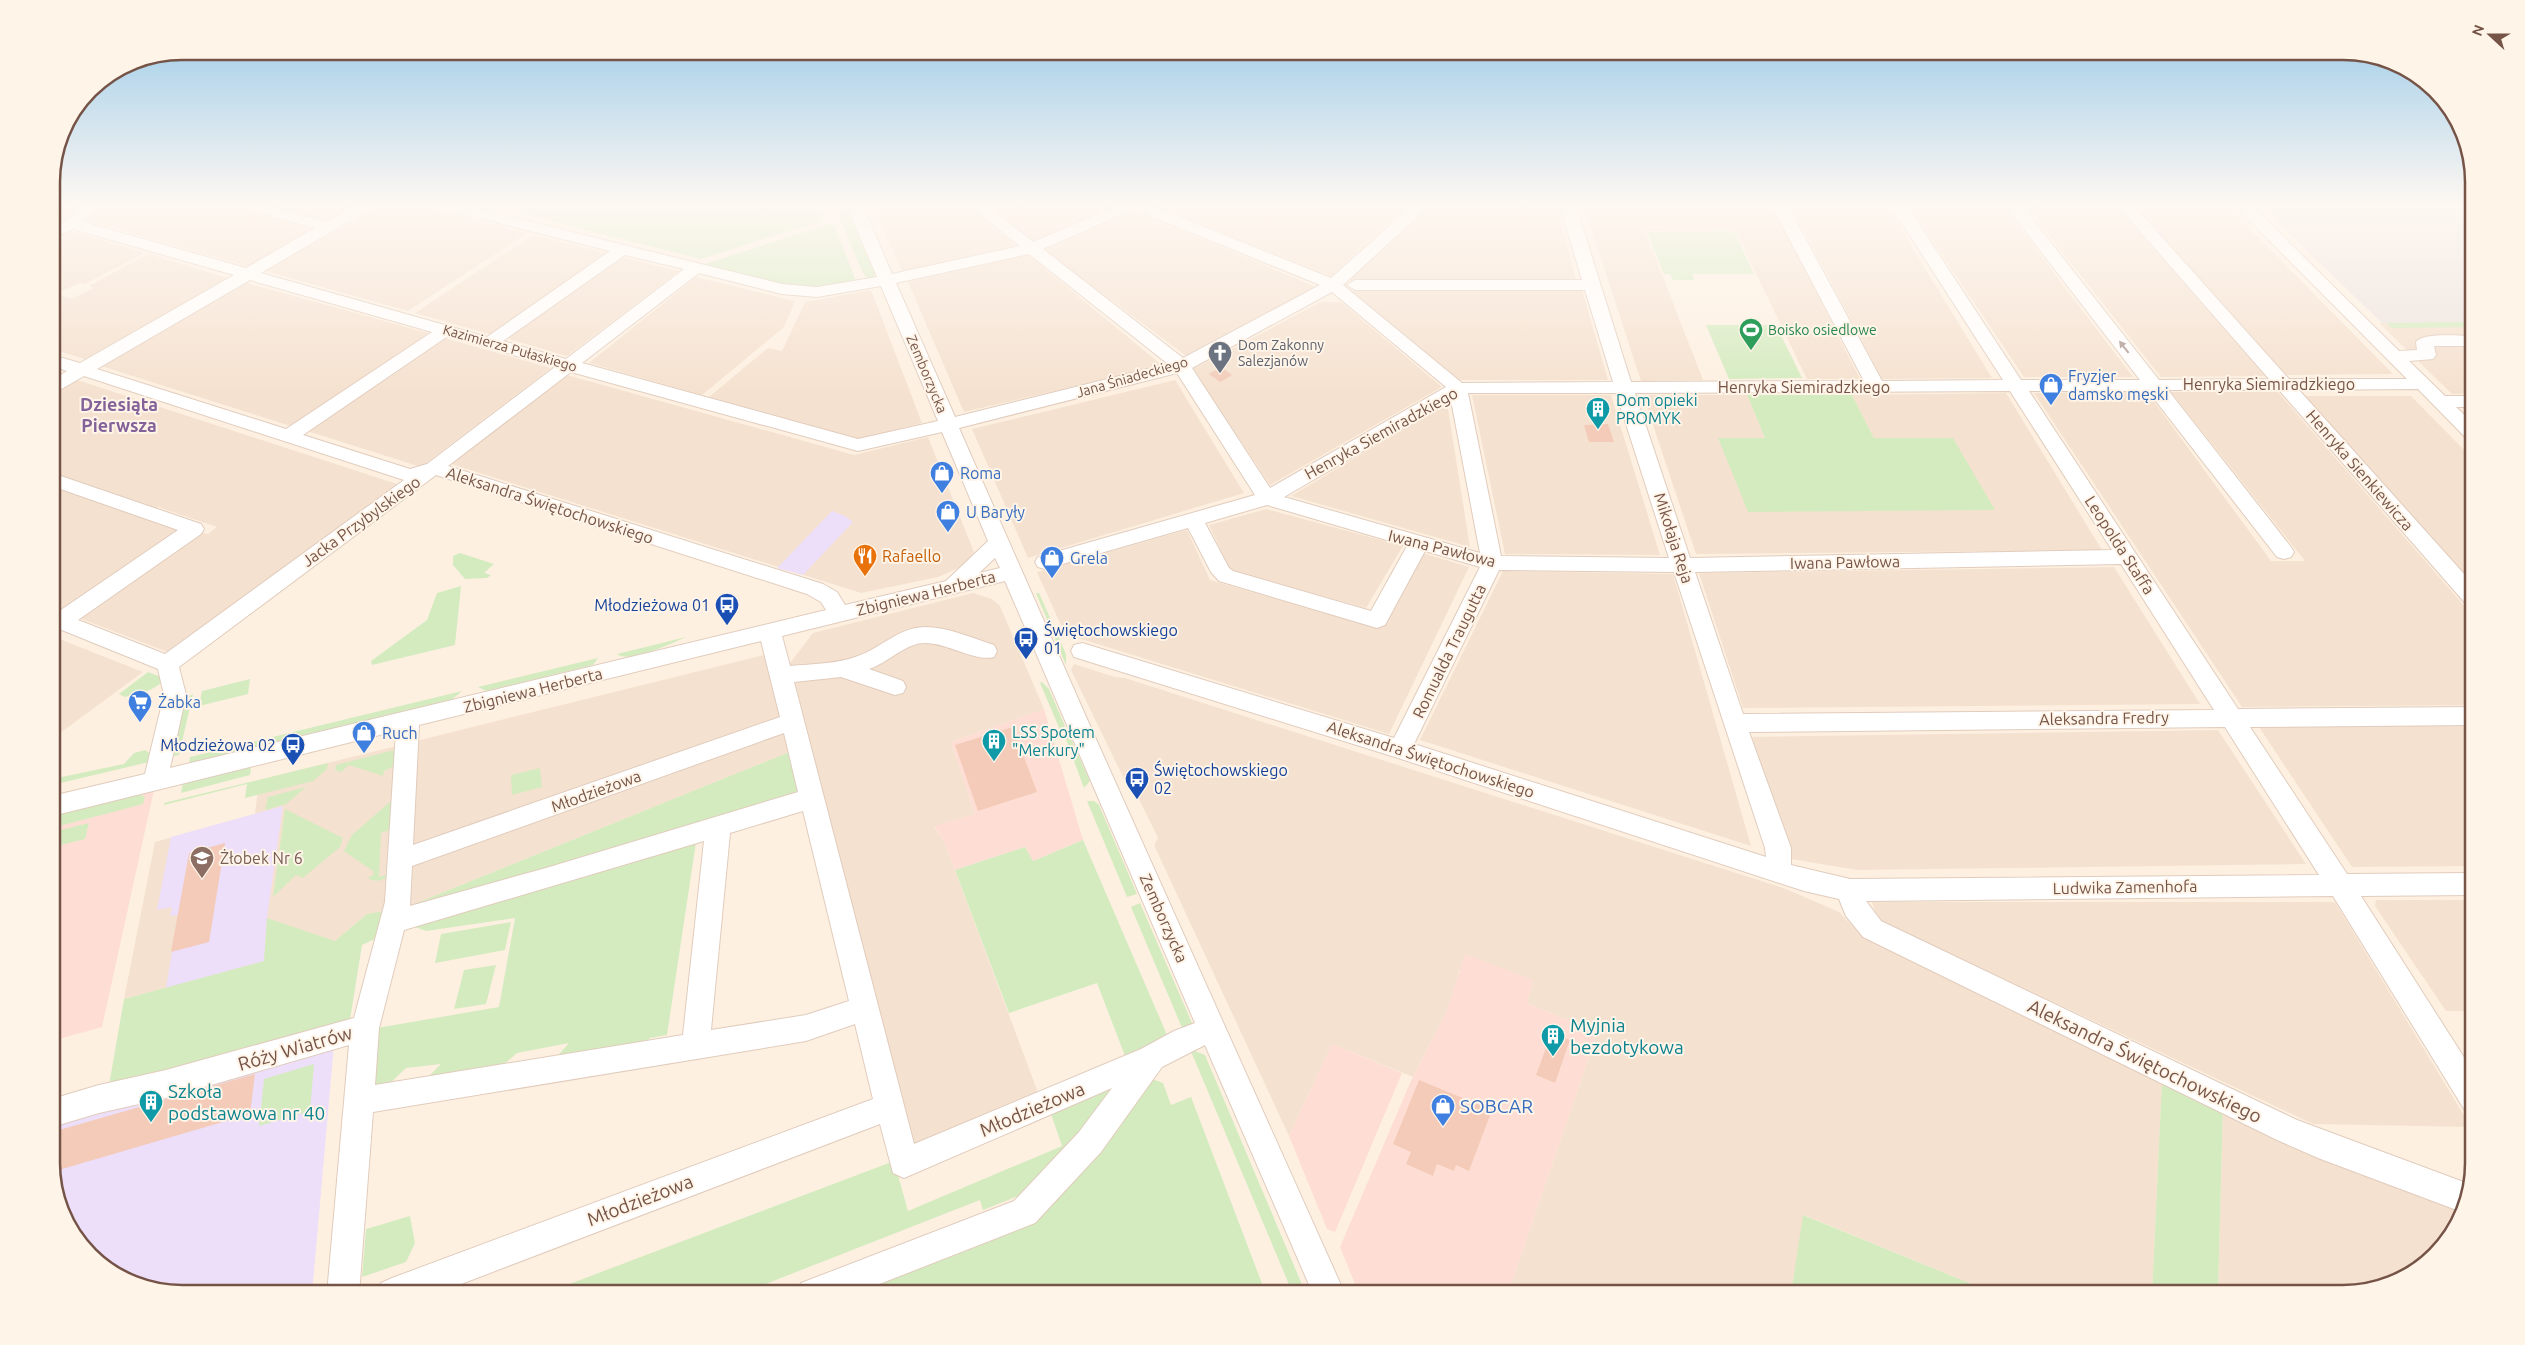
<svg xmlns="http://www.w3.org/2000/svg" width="2525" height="1345" viewBox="0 0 2525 1345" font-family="Ubuntu,sans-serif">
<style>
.residential{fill:#f5e1cf}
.commercial{fill:#feded4}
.industrial{fill:#ece3dd}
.education{fill:#eddef9}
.green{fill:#d4ebbf}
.building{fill:#f3cbb8}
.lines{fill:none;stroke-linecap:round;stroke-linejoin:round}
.minor-casing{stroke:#e1ccbd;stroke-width:2}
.minor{fill:#fff;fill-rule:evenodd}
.oneway{fill:#ac9891}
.labels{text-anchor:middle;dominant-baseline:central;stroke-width:4;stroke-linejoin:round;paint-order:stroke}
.far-leisure-label{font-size:14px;fill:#27864d;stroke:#fff4e8;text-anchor:start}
.far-worship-label{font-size:14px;fill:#5b616d;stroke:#fff4e8;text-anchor:start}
.far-street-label{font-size:14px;fill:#755447;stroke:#fff4e8}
.shop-label{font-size:16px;fill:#366cbe;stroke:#fff4e8;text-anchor:start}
.street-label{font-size:16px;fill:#755447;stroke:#fff4e8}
.culture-label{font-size:16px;fill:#0d838f;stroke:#fff4e8;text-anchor:start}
.food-label{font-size:16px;fill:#c56008;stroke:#fff4e8;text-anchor:start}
.transit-label{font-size:16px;fill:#164399;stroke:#fff4e8;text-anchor:end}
.education-label{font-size:16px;fill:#785e54;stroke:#fff4e8;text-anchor:start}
.neighbourhood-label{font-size:18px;font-weight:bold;fill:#836299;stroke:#fff4e8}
.near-culture-label{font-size:19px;fill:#0d838f;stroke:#fff4e8;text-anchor:start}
.near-street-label{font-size:19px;fill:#755447;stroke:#fff4e8}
.near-shop-label{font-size:19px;fill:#366cbe;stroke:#fff4e8;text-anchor:start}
.rim{fill:none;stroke:#755447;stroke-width:2.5}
</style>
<rect width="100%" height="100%" fill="#fdf0e1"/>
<path class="residential" d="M52 206H81L67 219 52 227Z
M102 206H242L318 226 248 266 88 221Z
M261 206H354L325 223Z
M379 206H417L527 233 408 311 265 271Z
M874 206H968L1017 246 902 271Z
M987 206H1113L1032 242Z
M1154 206H1408L1331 276Z
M1427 206H1557L1576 280 1347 281Z
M1584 206H1772L1860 379H1807L1735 230 1645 231 1703 380 1641 381Z
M1791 206H1887L1992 378 1882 379Z
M1909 206H2003L2133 377H2024Z
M2026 206H2116L2265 376 2161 377Z
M2134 206H2227L2393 374 2285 375Z
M1134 210 1314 286 1311 292 1189 358 1044 250Z
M67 230 144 253 85 284 79 283 57 294 72 299 94 288 89 286 148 254 227 278 85 359 52 349V238Z
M533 235 612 254 496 336 415 313Z
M1028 255 1163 366 964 412 908 282Z
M617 256 679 271 567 356 502 337Z
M696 277 795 301 784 327 702 395 589 363Z
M247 283 435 335 297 428 101 366Z
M871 290 922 423 859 439 709 397 768 348 782 351 805 302Z
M1582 290 1608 380H1459L1351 291Z
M1321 302H1341L1442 387 1270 485 1193 369Z
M2474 322V394H2452L2379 323Z
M441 337 551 368 421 467 304 430Z
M567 375 854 455 928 437 974 552 963 566 938 577 861 593 451 464Z
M77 380 397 484 170 653 74 616 196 531 208 534 217 527 158 507 155 509 52 473V395Z
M1175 380 1244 493 1028 558 972 429Z
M2147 392 2271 561H2305L2171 392H2278L2474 617V705L2242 707 2034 393Z
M2006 393 2102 550 1696 554 1643 395H1747L1765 438H1719H1953H1874L1852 395Z
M1472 395H1611L1660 555 1505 554Z
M2305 396H2411L2474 460V587Z
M1447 403 1470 547 1291 496Z
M52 484 184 532 67 613 52 607Z
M1266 509 1403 546 1366 608 1230 570 1209 525Z
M1187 530 1210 580 1377 628 1419 552 1469 567 1389 734 1065 634 1037 572Z
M2114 567 2200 704 1743 708 1699 573Z
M1503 571 1673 574 1751 846 1420 740Z
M973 593 992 599 1000 606 1044 709 951 742 975 814 934 827 944 841 1040 1098 914 1151 787 667 813 633Z
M52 636 143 672 52 739Z
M772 653 792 751 407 907 367 914 335 941 267 919 264 961 124 999 155 842 255 814 259 780Z
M1074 664 1115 677 1125 678 1786 889 1839 912 1861 935 2162 1080 2152 1294H1996L1804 1215 1791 1294H1508L1597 1033 1527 1003 1533 980 1459 970 1455 991 1446 1013 1413 1077 1332 1044 1289 1136 1154 845 1158 838 1131 783 1124 779 1071 670Z
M2474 725V866L2352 867 2259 727Z
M2218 730 2306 864 1857 870 1791 859 1752 737Z
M2376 900H2474V1011H2446L2375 906Z
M1872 902H2335L2471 1127 2313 1124 1877 919Z
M2223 1106 2315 1148 2464 1205 2460 1221 2415 1272 2343 1294H2218Z"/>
<path class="commercial" d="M1044 709 1083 840 1033 861 1025 847 955 870 944 841 934 826 975 814 951 742Z
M154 790 102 1027 52 1041V816Z
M1465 954 1533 980 1527 1003 1597 1033 1508 1294H1359L1340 1247 1410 1083 1446 1013Z
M1332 1044 1402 1073 1335 1232 1327 1229 1289 1136Z"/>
<path class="industrial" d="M2261 206H2473L2474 322 2382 323Z"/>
<path class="education" d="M832 511 845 516 853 522 803 575 777 568Z
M283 806 267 918 264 961 166 988 178 915 170 916 172 907 157 910 171 837Z
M334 1044 312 1294H183L124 1280 73 1235 52 1171V1127Z"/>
<path class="green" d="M502 206H819L824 220 701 259 498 208Z
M835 206H845L875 274 873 278 868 280 862 271 837 212 839 210Z
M833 223 857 283 796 288 703 267 705 264Z
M1734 231 1754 274H1692L1694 280H1673L1670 274H1664L1647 232Z
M2474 322 2473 333 2467 327 2392 328 2386 323Z
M1706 325H1776L1802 378 1729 379Z
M1747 395H1852L1874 438H1953L1995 510 1748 512 1718 438H1765Z
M460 553 494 564 484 573 491 575 487 578 465 579 453 565V556Z
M461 586 455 645 372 665 371 661 427 620 437 593Z
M1036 593H1039L1066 654V665Z
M686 637C673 643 628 664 617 654Z
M598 658 593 665 486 691 478 687Z
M148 672 164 678C158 691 138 693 125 697L119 694Z
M250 679 248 694 199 706 202 691Z
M1042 682 1049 689 1065 726 1061 732 1040 683Z
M462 691 450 701 189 763 190 757Z
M193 694 179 755 169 757 185 698Z
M1067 730 1090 781 1084 788 1064 734Z
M402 748 400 763 384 771 383 776 349 765 341 772 335 770 336 765Z
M145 750 151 754 149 762 52 785V779L124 764 134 753Z
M792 751 801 796 698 829 667 1035 650 1038 639 1048 553 1061 569 1043 517 1053 497 1070 423 1082 441 1064 406 1068 385 1088 365 1092 377 1028 499 1007 515 918 426 931 407 924 362 945 349 1026 108 1091 124 999 264 961 267 918 335 941 367 914 407 907Z
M328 763 327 769 313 781 245 798 247 784 164 805V803Z
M251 767 250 775 181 793 183 782Z
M540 768 542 787 512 795 511 775Z
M306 787 286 804 265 810 268 797Z
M139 794 145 797 143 804 52 828V816Z
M392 800 396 828 381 833 379 877 394 873C386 879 377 884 368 878L374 874 373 871 344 851 352 835Z
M1087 801H1094L1099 805 1137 894 1127 897Z
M285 809 343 838 340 847 303 878 296 875 273 897Z
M89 823 85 839 52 847V832Z
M1083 840 1170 1042 1127 1061 1097 983 1009 1013 955 870 1025 847 1033 861Z
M1140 903 1192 1023 1190 1030 1185 1035 1131 907Z
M511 922 505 950 435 963 441 934Z
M496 965 486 1004 454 1009 464 970Z
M1190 1049 1205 1055 1306 1294H1293Z
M314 1064 310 1111 259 1126 264 1079Z
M1148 1077 1163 1083 1171 1105 1191 1097 1266 1294H846L1029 1223Z
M2162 1080 2223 1106 2218 1294H2152Z
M1119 1086 1028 1192 983 1210 980 1200 740 1294H543L894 1161 908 1211 1062 1146 1051 1114Z
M1803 1215 1996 1294H1791Z
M410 1216 415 1243 406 1262 362 1277 366 1229Z"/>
<path class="building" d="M1221 367 1232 375 1220 382 1209 374Z
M1608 424 1614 442H1589L1584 425Z
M1013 727 1037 792 978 811 955 745Z
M225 843 209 942 171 952 189 853Z
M1552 1032 1570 1040 1555 1083 1536 1075Z
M255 1074 250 1114 52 1172V1132Z
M1419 1080 1492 1110 1469 1171 1456 1165 1454 1171 1437 1164 1433 1176 1406 1164 1411 1152 1393 1144Z"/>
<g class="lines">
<defs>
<path id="minor" d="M82 206H98L83 222 246 268 315 228 246 209 243 206H268L327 222 354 206H373L370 209 261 273 487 337 610 251 443 209 440 206H466L782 284 817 287 877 277 847 206H863L892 274 1020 246 970 206H987L1033 242 1117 206H1152L1331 278 1412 206H1429L1343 285 1462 383 1613 382 1585 290H1355L1347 285 1355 280H1582L1560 206H1576L1631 382 1864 381 1772 206H1788L1882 381 2003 380 1891 206H1907L2021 380H2140L2006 206H2022L2159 380 2269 379 2118 206H2134L2289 379H2407L2235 206H2252L2399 351 2417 350 2416 342C2423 332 2461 336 2474 336V346H2434L2436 355 2433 359 2409 361 2445 396H2474V407H2456L2474 424V441L2467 439 2418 389 2299 390 2474 585V606L2466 604 2279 390H2168L2291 547 2294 552 2291 557 2284 559 2277 557 2148 391H2029L2238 709 2474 707V725L2250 727 2347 874 2474 873V895L2361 896 2474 1073V1113L2464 1109 2333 896 1866 901 1881 921 2297 1120 2469 1184 2462 1212 2318 1158 2277 1140 1863 937 1846 916 1839 899 1804 891 1395 757 1074 657 1071 651 1074 645 1082 643 1394 738 1480 567 1425 551 1385 625 1377 628 1219 581 1211 572 1188 528 1045 569 1038 567 1035 562 1038 557 1255 495 1177 373 959 428 1087 719 1345 1294H1313L1205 1045 1162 1067 1101 1152 1035 1223 854 1294H796L801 1283 1014 1201 1079 1132 1112 1088 904 1178 893 1173 880 1124 435 1294H376L381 1283 392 1278 873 1099 855 1024 806 1041 373 1112 359 1294H327L349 1045 166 1098 99 1113 52 1127V1099L99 1085 166 1070 354 1018 385 902 396 731 52 816V796L145 774 164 695 158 669 52 626V611L58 612 178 530 52 486V473L201 524 204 529 201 534 78 620 165 654 404 480 84 376 58 391 52 392V380L67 371 52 366V355L80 363 234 275 73 229 52 238V227L66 221ZM1134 209 1320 285 1183 358 1043 249ZM1029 254 1168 364 955 417 896 283ZM625 255 684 269 566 359 503 341ZM699 273 782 294 817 297 881 286 938 421 858 439 582 363ZM250 280 432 332 286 429 97 369ZM1332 292 1446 387 1270 488 1192 368ZM448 336 555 367 427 464 410 469 303 435ZM571 372 858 451 942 432 988 541 946 581 845 605 837 592 823 584 448 466ZM2010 391 2112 550 1690 558 1635 393ZM1468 393H1616L1669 558 1501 556ZM1451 400 1480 553 1284 497ZM436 475 807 594 821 602 826 610 170 768 186 695 179 667ZM1267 505 1407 546 1371 611 1233 571 1229 568 1205 523ZM995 558 1000 568 979 573ZM2121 564 2214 710 1743 714 1695 572ZM1499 570 1674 572 1765 848 1766 857 1414 744ZM1005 581 1195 1023 1174 1031 1141 1049 914 1144 794 682 841 677 895 695 903 693 906 687 903 681 869 669C888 663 905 643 925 643 948 643 975 662 994 657L997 651 994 645C972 638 948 627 924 627 898 628 881 648 858 656 837 664 812 664 790 666L782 636ZM761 641 780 717 413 845 419 725ZM2225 727 2319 875 1850 879 1791 865V848L1749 732ZM784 733 798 792 546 868 410 906 412 866ZM803 811 849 1001 806 1015 711 1030 730 833ZM704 841 683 1035 375 1085 379 1028 404 930Z"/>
</defs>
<use href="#minor" class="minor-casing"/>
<use href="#minor" class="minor"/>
</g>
<defs><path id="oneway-solid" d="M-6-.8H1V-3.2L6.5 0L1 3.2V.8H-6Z" transform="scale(1.25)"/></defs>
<use class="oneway" href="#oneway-solid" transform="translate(2124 347) rotate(-128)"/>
<linearGradient id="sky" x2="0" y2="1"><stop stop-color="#93c7e8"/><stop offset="0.52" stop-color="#fef8f2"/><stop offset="1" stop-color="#fef8f2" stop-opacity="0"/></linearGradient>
<rect width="2525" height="394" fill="url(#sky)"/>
<defs>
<symbol id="stadium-pin" viewBox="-11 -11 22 30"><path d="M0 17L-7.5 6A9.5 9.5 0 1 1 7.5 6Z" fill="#2e9e5b" stroke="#fff4e8"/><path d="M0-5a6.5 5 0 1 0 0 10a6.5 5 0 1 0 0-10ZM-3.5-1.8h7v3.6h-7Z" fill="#fff"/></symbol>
<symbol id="church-pin" viewBox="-11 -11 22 30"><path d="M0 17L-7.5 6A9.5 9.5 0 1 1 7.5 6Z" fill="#6b7280" stroke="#fff4e8"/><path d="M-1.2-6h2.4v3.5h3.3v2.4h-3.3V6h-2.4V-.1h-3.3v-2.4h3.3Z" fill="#fff"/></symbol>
<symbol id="shop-pin" viewBox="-11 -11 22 30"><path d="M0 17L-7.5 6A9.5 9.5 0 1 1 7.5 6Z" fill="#3f7fe0" stroke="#fff4e8"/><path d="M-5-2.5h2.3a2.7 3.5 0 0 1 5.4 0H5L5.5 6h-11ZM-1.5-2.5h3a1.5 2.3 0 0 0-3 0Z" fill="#fff"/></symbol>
<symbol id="building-pin" viewBox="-11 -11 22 30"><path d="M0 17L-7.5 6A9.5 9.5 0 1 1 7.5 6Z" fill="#0f9aa8" stroke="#fff4e8"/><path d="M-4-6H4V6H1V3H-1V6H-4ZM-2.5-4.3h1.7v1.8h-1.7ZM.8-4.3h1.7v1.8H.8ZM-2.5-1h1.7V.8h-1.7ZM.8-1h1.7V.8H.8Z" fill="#fff"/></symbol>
<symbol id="restaurant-pin" viewBox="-11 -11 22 30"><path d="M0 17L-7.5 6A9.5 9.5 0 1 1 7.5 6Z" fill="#e8710a" stroke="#fff4e8"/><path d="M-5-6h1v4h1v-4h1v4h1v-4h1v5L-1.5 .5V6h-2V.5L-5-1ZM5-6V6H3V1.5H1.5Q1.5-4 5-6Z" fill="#fff"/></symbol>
<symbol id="bus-pin" viewBox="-11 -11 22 30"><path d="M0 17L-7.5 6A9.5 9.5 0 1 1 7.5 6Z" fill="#1a4fb4" stroke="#fff4e8"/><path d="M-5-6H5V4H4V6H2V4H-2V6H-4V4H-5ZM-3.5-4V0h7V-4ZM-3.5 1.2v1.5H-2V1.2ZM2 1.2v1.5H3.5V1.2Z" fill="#fff"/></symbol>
<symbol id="supermarket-pin" viewBox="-11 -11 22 30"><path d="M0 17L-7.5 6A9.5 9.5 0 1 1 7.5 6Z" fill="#3f7fe0" stroke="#fff4e8"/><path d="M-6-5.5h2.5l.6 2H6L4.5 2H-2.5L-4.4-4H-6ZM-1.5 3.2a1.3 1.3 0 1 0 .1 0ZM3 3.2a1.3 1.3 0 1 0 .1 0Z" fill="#fff"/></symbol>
<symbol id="school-pin" viewBox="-11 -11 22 30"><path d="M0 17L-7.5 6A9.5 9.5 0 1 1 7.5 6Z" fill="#8d6e63" stroke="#fff4e8"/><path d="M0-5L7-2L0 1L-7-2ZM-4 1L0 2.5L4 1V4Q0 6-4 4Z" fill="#fff"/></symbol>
</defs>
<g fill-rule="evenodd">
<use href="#stadium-pin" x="1737" y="316" width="28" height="38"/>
<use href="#church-pin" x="1206" y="339" width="28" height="38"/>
<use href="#shop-pin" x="2037" y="371" width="28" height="38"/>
<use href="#building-pin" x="1584" y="395" width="28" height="38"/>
<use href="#shop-pin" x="928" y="459" width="28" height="38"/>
<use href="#shop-pin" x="934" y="498" width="28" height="38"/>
<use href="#restaurant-pin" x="851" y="542" width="28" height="38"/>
<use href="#shop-pin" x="1038" y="544" width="28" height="38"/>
<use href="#bus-pin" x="713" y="591" width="28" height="38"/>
<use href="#bus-pin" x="1012" y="625" width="28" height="38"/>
<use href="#supermarket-pin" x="126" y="688" width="28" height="38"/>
<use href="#shop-pin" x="350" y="719" width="28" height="38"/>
<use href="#building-pin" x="980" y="727" width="28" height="38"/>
<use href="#bus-pin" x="279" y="731" width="28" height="38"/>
<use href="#bus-pin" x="1123" y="765" width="28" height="38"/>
<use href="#school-pin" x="188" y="844" width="28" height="38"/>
<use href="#building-pin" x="1539" y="1022" width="28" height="38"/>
<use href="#building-pin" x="137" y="1088" width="28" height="38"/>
<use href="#shop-pin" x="1429" y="1092" width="28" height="38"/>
</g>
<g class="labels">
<g class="far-leisure-label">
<text x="1768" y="330">Boisko osiedlowe</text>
</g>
<g class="far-worship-label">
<text x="1238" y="345">Dom Zakonny<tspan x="1238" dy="16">Salezjanów</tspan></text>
</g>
<g class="far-street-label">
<text transform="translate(510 348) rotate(16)">Kazimierza Pułaskiego</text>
<text transform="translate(927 374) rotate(67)">Zemborzycka</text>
<text transform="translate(1132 377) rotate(-16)">Jana Śniadeckiego</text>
</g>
<g class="shop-label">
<text x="2068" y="376">Fryzjer<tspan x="2068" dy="18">damsko męski</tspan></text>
<text x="960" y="473">Roma</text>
<text x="966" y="512">U Baryły</text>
<text x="1070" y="558">Grela</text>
<text x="158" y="702">Żabka</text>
<text x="382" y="733">Ruch</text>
</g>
<g class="street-label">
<text x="2269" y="384">Henryka Siemiradzkiego</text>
<text x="1804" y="387">Henryka Siemiradzkiego</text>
<text transform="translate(1381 433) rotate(-29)">Henryka Siemiradzkiego</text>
<text transform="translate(2360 470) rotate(49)">Henryka Sienkiewicza</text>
<text transform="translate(550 505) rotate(18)">Aleksandra Świętochowskiego</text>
<text transform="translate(361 521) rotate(-36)">Jacka Przybylskiego</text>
<text transform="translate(1674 538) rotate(72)">Mikołaja Reja</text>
<text transform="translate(2120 545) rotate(57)">Leopolda Staffa</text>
<text transform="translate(1442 548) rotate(14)">Iwana Pawłowa</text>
<text transform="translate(1845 562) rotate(-1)">Iwana Pawłowa</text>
<text transform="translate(926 593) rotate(-14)">Zbigniewa Herberta</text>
<text transform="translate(1449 651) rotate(-64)">Romualda Traugutta</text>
<text transform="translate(533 690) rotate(-14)">Zbigniewa Herberta</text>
<text transform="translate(2104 718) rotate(-1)">Aleksandra Fredry</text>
<text transform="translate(1431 759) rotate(18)">Aleksandra Świętochowskiego</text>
<text transform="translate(596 791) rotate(-20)">Młodzieżowa</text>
<text transform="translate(2125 887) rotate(-1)">Ludwika Zamenhofa</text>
<text transform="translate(1164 918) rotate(66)">Zemborzycka</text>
</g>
<g class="culture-label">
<text x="1616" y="400">Dom opieki<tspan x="1616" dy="18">PROMYK</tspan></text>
<text x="1012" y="732">LSS Społem<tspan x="1012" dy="18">"Merkury"</tspan></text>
</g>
<g class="food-label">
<text x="882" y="556">Rafaello</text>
</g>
<g class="transit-label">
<text x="710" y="605">Młodzieżowa 01</text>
<text x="1044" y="630" text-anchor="start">Świętochowskiego<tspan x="1044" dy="18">01</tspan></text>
<text x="276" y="745">Młodzieżowa 02</text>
<text x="1154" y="770" text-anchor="start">Świętochowskiego<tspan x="1154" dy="18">02</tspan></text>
</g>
<g class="education-label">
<text x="220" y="858">Żłobek Nr 6</text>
</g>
<g class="neighbourhood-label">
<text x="119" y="404">Dziesiąta<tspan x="119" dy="21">Pierwsza</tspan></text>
</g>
<g class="near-culture-label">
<text x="1570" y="1025">Myjnia<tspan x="1570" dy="22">bezdotykowa</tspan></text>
<text x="168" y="1091">Szkoła<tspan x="168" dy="22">podstawowa nr 40</tspan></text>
</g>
<g class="near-street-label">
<text transform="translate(295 1048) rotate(-16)">Róży Wiatrów</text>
<text transform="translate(2145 1061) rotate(26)">Aleksandra Świętochowskiego</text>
<text transform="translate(1032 1109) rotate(-23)">Młodzieżowa</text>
<text transform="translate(640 1200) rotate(-21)">Młodzieżowa</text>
</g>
<g class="near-shop-label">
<text x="1460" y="1106">SOBCAR</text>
</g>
</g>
<path d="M0 0H2525V1345H0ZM182 60H2343A122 122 0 0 1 2465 182V1163A122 122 0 0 1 2343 1285H182A122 122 0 0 1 60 1163V182A122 122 0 0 1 182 60Z" fill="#fff4e8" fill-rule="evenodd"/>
<path class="rim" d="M182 60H2343A122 122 0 0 1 2465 182V1163A122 122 0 0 1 2343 1285H182A122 122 0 0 1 60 1163V182A122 122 0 0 1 182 60Z"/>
<g transform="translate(2490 35) rotate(291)" stroke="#fff4e8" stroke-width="4" paint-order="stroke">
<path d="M0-4L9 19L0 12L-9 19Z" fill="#755447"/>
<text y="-8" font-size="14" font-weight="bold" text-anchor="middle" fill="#755447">N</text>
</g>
</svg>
